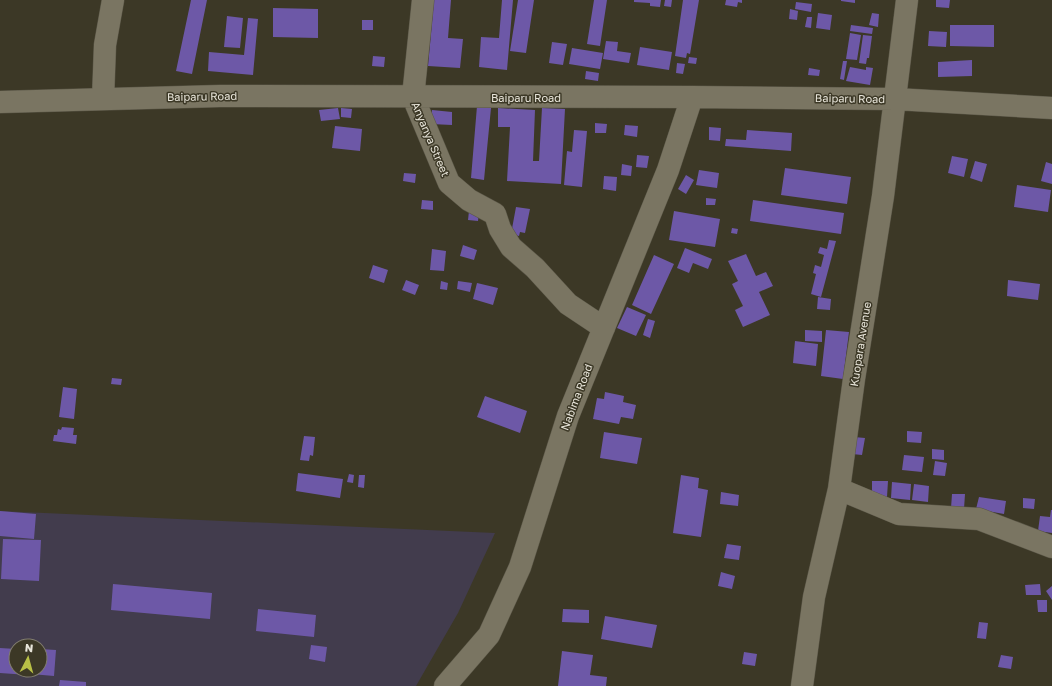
<svg xmlns="http://www.w3.org/2000/svg" width="1052" height="686" viewBox="0 0 1052 686" font-family="'Golos Text',sans-serif">
<style>
.education{fill:#423c4d;fill-rule:evenodd}
.building{fill:#6d58a7}
.lines{fill:none;stroke-linecap:round;stroke-linejoin:round}
.minor-casing{stroke:#5a5647;stroke-width:23}
.minor{stroke:#7a7562;stroke-width:22}
.labels{text-anchor:middle;dominant-baseline:central;stroke-width:3;stroke-linejoin:round;paint-order:stroke}
.street-label{font-size:11px;fill:#e8e5da;stroke:#3c3826}
</style>
<rect width="100%" height="100%" fill="#3c3826"/>
<path class="education" d="M0 511 495 533 458 613 416 686H0ZM16 646H40V670H16Z"/>
<path class="building" d="M191 0H207L192 74 176 71Z
M434 0H451L448 38 463 39 460 68 428 66Z
M502 0H513L507 70 479 67 481 37 499 38Z
M518 0H534L526 53 510 51Z
M594 0H607L600 46 587 44Z
M634 0H661L660 7 650 6V3L634 2Z
M665 0H672L671 7 664 6Z
M683 0H699L690 54 687 53 686 58 675 56Z
M726 0H742V3L738 2 737 7 725 5Z
M841 0H855V3L841 1Z
M936 0H950L949 8 936 7Z
M796 2 812 4 811 12 795 9Z
M273 8 318 9V38L273 37Z
M790 9 798 11 797 20 789 19Z
M818 13 832 15 830 30 816 28Z
M872 13 879 14 878 27 869 25Z
M227 16 243 18 240 48 224 47Z
M807 17H812L811 28 805 27Z
M248 18 258 19 253 75 208 71 209 52 244 55Z
M362 20H373V30H362Z
M851 25 873 28 872 34 850 31Z
M950 25H994V47L950 46Z
M929 31 947 32 946 47 928 46Z
M850 33 861 35 857 60 846 59Z
M863 35 872 36 869 58H867L866 64 859 63Z
M606 41 618 42 617 51 631 53 629 63 603 59Z
M552 42 567 44 563 65 549 63Z
M640 47 672 52 669 70 637 65Z
M572 48 603 53 600 69 569 64Z
M373 56 385 57 384 67 372 66Z
M689 57 697 58 696 64 688 63Z
M972 60V76L938 77V62Z
M843 61H847L844 80 840 79Z
M677 63 685 64 683 74 676 73Z
M850 67 866 70V67L873 68 870 85 846 81Z
M809 68 820 70 819 76 808 75Z
M586 71 599 73 598 81 585 79Z
M477 106 491 108 484 180 471 178Z
M338 108 340 119 321 121 319 110Z
M341 108 352 109 351 118 341 117Z
M498 108 535 110 533 161H539L542 108 565 109 561 184 507 181 510 127H498Z
M432 110 452 112V125L431 124Z
M595 123 607 124 606 133H595Z
M625 125 638 126 637 137 624 135Z
M335 126 362 129 360 151 332 148Z
M709 127 721 128 720 141 709 140Z
M574 130 587 131 582 187 564 185 567 151 572 152Z
M747 130 792 133 791 151 725 146 726 139 746 140Z
M637 155 649 156 647 168 636 167Z
M952 156 968 159 964 177 948 173Z
M975 161 987 164 982 182 970 178Z
M1046 162 1052 164V184L1041 181Z
M622 164 632 166 631 176 621 175Z
M785 168 851 177 847 204 781 195Z
M699 170 719 173 717 188 696 185Z
M404 173 416 174 415 183 403 181Z
M686 175 694 180 686 194 678 189Z
M604 176 617 177 616 191 603 189Z
M1017 185 1051 190 1048 212 1014 207Z
M706 198 716 199 715 205H706Z
M422 200 433 201V210L421 209Z
M753 200 844 213 841 234 750 221Z
M516 207 530 209 525 233 520 232 519 236 511 234Z
M469 211 479 212 478 221 468 220Z
M674 211 720 219 715 247 669 240Z
M732 228 738 229 737 234 731 233Z
M829 240 836 241 821 297 811 294 816 274 813 273 815 265 821 267 824 255 818 253 820 247 827 249Z
M463 245 477 250 474 260 460 256Z
M685 248 712 259 708 269 693 263 689 273 677 268Z
M432 249 446 251 444 271 430 270Z
M746 254 756 276 766 272 773 286 759 292 770 315 743 327 735 310 743 306 732 284 738 281 728 261Z
M654 255 674 264 651 314 632 305Z
M373 265 388 270 384 283 369 278Z
M406 280 419 285 415 295 402 290Z
M1008 280 1040 284 1038 300 1007 296Z
M441 281 448 283 447 290 440 289Z
M458 281 472 283 470 292 457 289Z
M477 283 498 288 493 305 473 299Z
M818 297 831 299 830 310 817 309Z
M627 307 646 315 636 336 617 328Z
M648 319 655 321 650 338 643 335Z
M805 330 822 331V342L805 341Z
M826 330 849 332 843 379 821 376Z
M795 341 818 344 816 366 793 363Z
M112 378 122 379 121 385 111 384Z
M63 387 77 389 74 419 59 417Z
M605 392 624 396 623 402 636 405 633 419 621 417 619 424 593 419 597 398 604 399Z
M485 396 527 411 520 433 477 417Z
M62 427 74 428 73 435H77L76 444 53 441 54 435H57L58 429 61 430Z
M907 431 922 432 921 443 907 442Z
M604 432 642 438 637 464 600 458Z
M304 436 315 437 313 456 310 455 309 461 300 460Z
M854 437 865 438 862 455 852 454Z
M932 449 944 450V460L932 459Z
M904 455 924 457 922 472 902 470Z
M935 461 947 463 945 476 933 475Z
M298 473 343 479 340 498 296 491Z
M349 474 354 475 353 483 347 482Z
M359 475H365L364 488 358 487Z
M681 475 699 478 698 488 708 490 701 537 673 533Z
M872 481H888L887 497 872 496Z
M892 482 911 484 910 500 891 498Z
M914 484 929 486 928 502 912 500Z
M721 492 739 495 738 506 720 504Z
M952 494H965L964 509 951 508Z
M979 497 1006 501 1004 514 976 509Z
M1023 498 1035 499 1034 509 1023 508Z
M1051 510H1052V533L1038 531 1040 516 1050 517Z
M0 511 36 514 34 539 0 536Z
M3 539 41 540 39 581 1 579Z
M727 544 741 546 739 560 724 558Z
M721 572 735 576 732 589 718 586Z
M113 584 212 593 210 619 111 610Z
M1040 584 1041 595H1026L1025 585Z
M1052 586V600L1046 591Z
M1037 600H1047V612H1038Z
M258 609 316 615 314 637 256 631Z
M563 609 589 610V623L562 622Z
M605 616 657 625 652 648 601 639Z
M979 622 988 623 986 639 977 638Z
M311 645 327 647 325 662 309 659Z
M0 648 16 649V670H28V675L0 673Z
M40 649 56 650 54 676 31 674 32 670H40Z
M562 651 593 655 590 675 607 677 606 686H558Z
M744 652 757 654 755 666 742 664Z
M1001 655 1013 657 1011 669 998 667Z
M60 680 86 682V686H59Z"/>
<g class="lines">
<defs>
<path id="minor" d="M423 0 413 97 449 183 469 200 495 214 500 229 511 247 535 268 568 304 604 328
M103 99 105 45 113 0
M0 102 220 96 692 97 895 99 1052 108
M839 489 899 514 979 519 1052 547
M445 686 489 635 520 567 568 416 668 170 692 97
M802 686 814 597 839 489 854 379 883 196 907 0"/>
</defs>
<use href="#minor" class="minor-casing"/>
<use href="#minor" class="minor"/>
</g>
<g class="labels">
<g class="street-label">
<text transform="translate(202 96) rotate(-1)">Baiparu Road</text>
<text x="526" y="97">Baiparu Road</text>
<text transform="translate(850 98) rotate(1)">Baiparu Road</text>
<text transform="translate(431 139) rotate(67)">Anyanya Street</text>
<text transform="translate(860 344) rotate(-81)">Kuopara Avenue</text>
<text transform="translate(576 397) rotate(-69)">Nabima Road</text>
</g>
</g>
<g transform="translate(28 658) rotate(6)"><circle r="19" fill="#3c3826" stroke="#817d6e"/>
<path d="M0-3L7 15L0 10L-7 15Z" fill="#b9c046"/>
<text y="-6" font-size="11" font-weight="bold" text-anchor="middle" fill="#e8e5da">N</text>
</g>
</svg>
